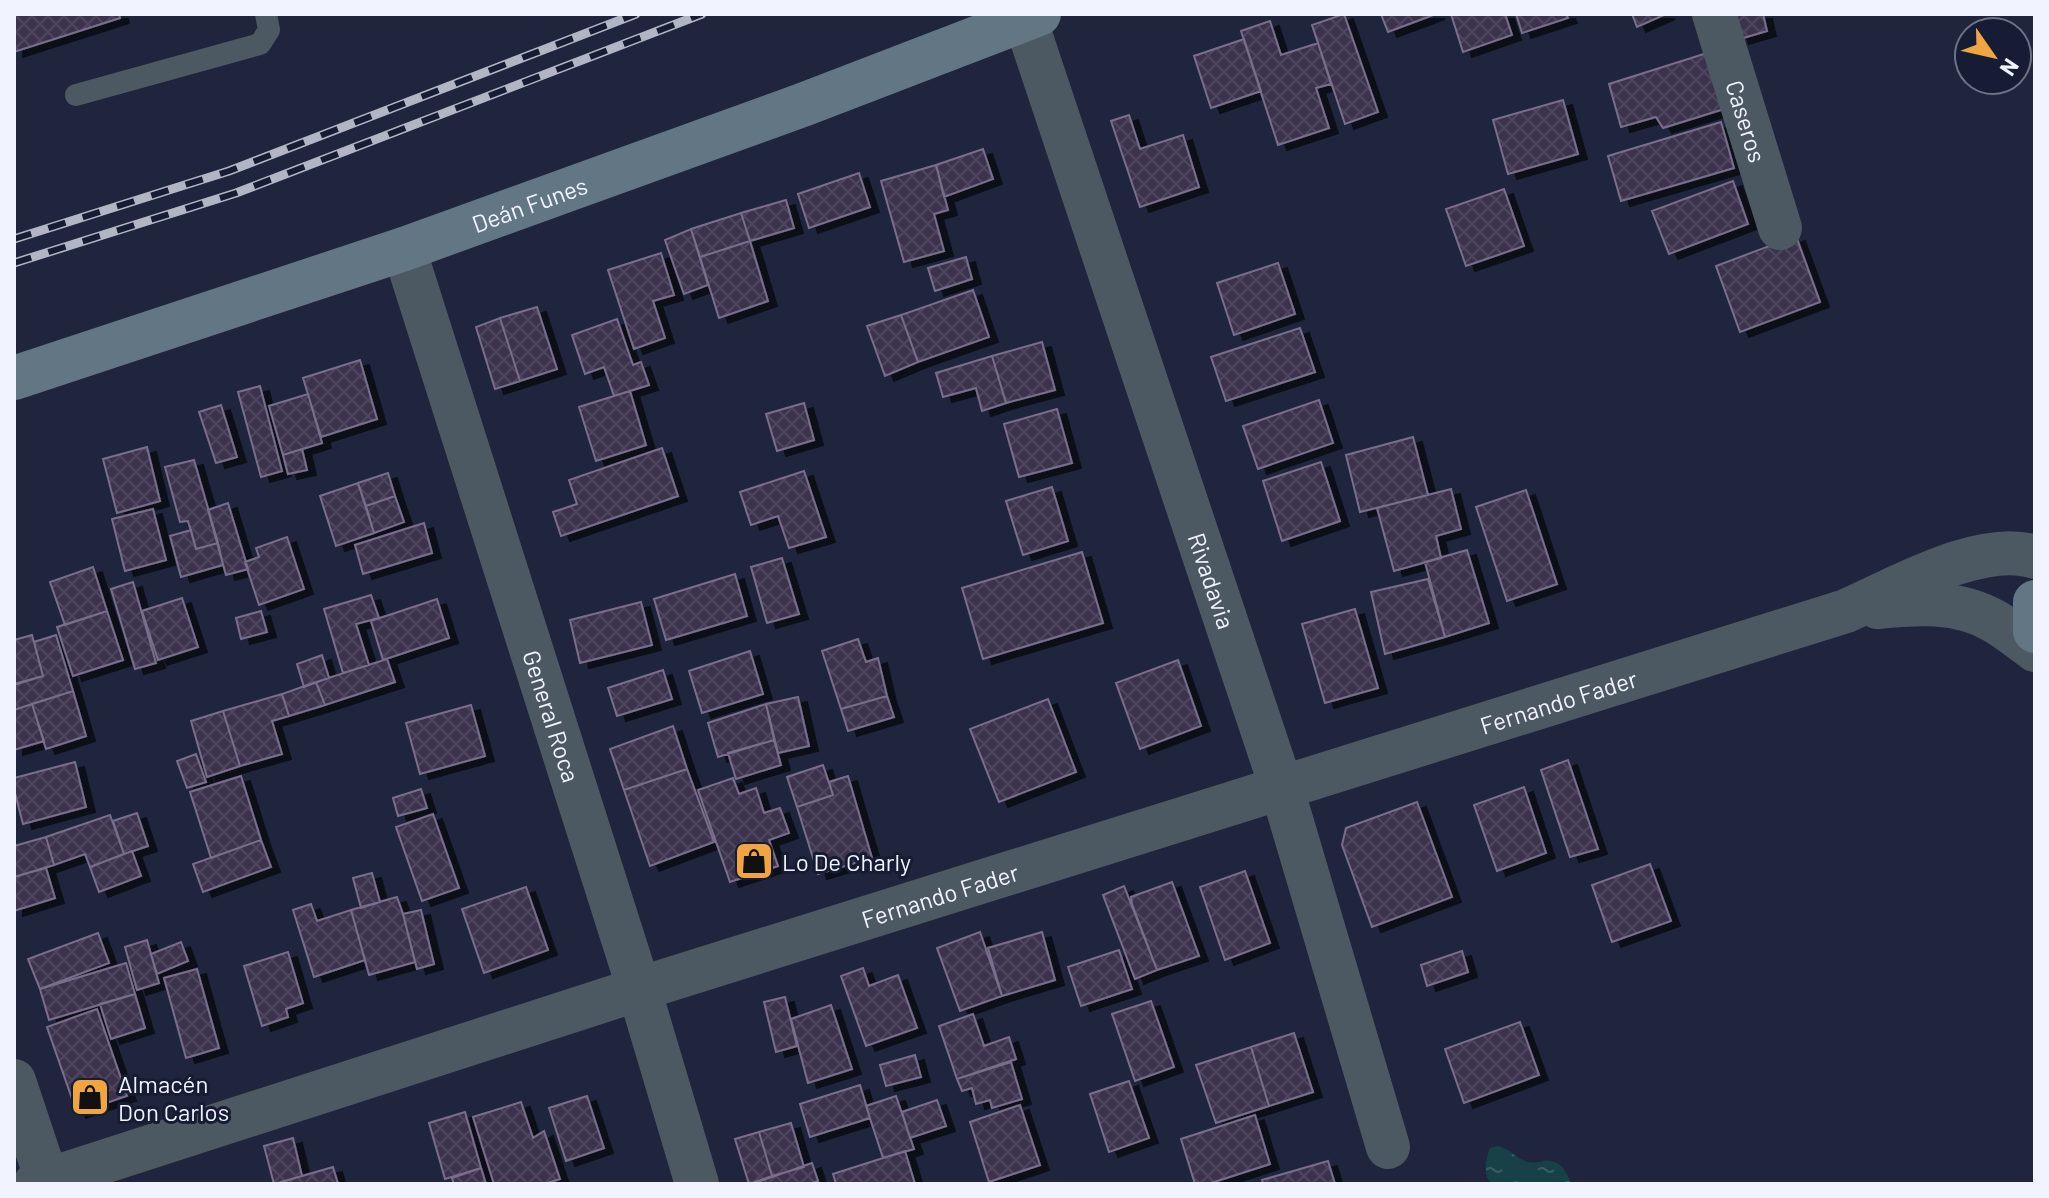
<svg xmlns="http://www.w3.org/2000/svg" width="2049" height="1198" viewBox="0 0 2049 1198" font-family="Barlow,sans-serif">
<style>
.water{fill:url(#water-ripples)}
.building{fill:url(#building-cross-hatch);stroke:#796e8b;stroke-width:2;filter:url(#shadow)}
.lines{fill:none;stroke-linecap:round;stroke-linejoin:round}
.service{stroke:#4d5962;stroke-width:22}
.minor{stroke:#4d5962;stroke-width:44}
.secondary{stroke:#627683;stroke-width:44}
.rail-casing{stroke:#b2b6c4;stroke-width:9}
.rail{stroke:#151c33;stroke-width:6;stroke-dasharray:18;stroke-linecap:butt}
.labels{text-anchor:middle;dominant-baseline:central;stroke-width:6;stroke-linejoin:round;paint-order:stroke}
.street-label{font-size:24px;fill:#f1f4fe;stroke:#151c33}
.poi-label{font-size:24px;fill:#f1f4fe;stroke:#151c33;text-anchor:start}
</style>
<defs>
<pattern id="water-ripples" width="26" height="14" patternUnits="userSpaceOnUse" patternTransform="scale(2)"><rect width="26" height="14" fill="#174146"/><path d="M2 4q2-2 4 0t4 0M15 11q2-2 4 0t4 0" fill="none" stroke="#395d62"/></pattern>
<pattern id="building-cross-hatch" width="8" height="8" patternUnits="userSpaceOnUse" patternTransform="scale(2)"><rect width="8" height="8" fill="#3c324c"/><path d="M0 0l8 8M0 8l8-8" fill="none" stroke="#4f465e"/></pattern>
<filter id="shadow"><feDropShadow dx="9" dy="5" stdDeviation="0" flood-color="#0009"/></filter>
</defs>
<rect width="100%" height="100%" fill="#1e253d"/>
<path class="water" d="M1497 1146C1509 1148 1515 1157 1525 1161 1533 1164 1537 1162 1544 1161 1560 1159 1567 1171 1571 1184H1491C1483 1173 1485 1161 1490 1148Z"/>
<path class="building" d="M14 14H119L120 18 14 52Z
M1344 14 1378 112 1345 124 1312 25Z
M1381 14H1436L1388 32Z
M1451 14H1505L1512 35 1463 52Z
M1516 14H1566L1568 18 1522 33Z
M1632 14H1666L1637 27Z
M1732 14H1763L1767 31 1740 39Z
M1270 21 1281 55 1318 43 1331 84 1316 88 1329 128 1278 145 1241 31Z
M1244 39 1261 91 1211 108 1194 56Z
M1707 53 1724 109 1663 128 1656 117 1621 127 1609 84Z
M1563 100 1578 154 1508 174 1493 120Z
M1129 115 1140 149 1183 135 1199 187 1140 207 1111 121Z
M1721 122 1734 168 1621 201 1608 156Z
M983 149 993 179 944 197 936 165Z
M936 165 948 210 934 214 944 251 904 262 881 181Z
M859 173 870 207 809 228 798 194Z
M1733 181 1748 224 1669 254 1652 211Z
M1504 189 1524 246 1466 266 1446 209Z
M786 200 794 228 750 241 741 213Z
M741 213 750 241 700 257 691 229Z
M691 229 708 285 684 294 665 240Z
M1796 236 1820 302 1740 332 1716 266Z
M750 241 768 301 719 318 700 257Z
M661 253 674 295 653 301 665 338 634 349 608 270Z
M966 257 972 279 935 291 928 268Z
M1278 263 1295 314 1234 335 1217 283Z
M973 290 989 337 918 362 901 315Z
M537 307 557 369 520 381 500 318Z
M901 315 918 362 885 376 867 326Z
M500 318 520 381 495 389 476 327Z
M617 319 633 365 641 362 649 385 614 396 604 367 585 374 572 335Z
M1300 328 1315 372 1226 401 1211 357Z
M1042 342 1055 390 1006 403 992 356Z
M992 356 1006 403 982 411 976 388 943 397 936 373Z
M360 360 377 419 321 437 303 378Z
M260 386 282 471 261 477 238 392Z
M630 391 646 445 596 461 579 407Z
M308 394 322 443 283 455 269 406Z
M1319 400 1333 443 1258 469 1243 426Z
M804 403 814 440 777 451 766 414Z
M221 405 237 457 216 463 199 412Z
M1057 409 1072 463 1019 477 1004 424Z
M1413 437 1428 495 1360 512 1346 455Z
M147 447 160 501 117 513 103 459Z
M662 448 678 496 561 536 553 512 577 504 569 480Z
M302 449 307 470 288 474 283 455Z
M194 460 218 543 196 549 188 521 180 522 165 467Z
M1321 462 1340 521 1282 541 1263 481Z
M804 471 826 537 789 548 778 516 751 525 740 492Z
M388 473 395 496 366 506 358 483Z
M358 483 374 533 336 546 320 496Z
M1052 487 1068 541 1023 555 1006 501Z
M1451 489 1461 529 1436 536 1441 558 1394 571 1377 508Z
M1526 490 1557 584 1507 601 1476 507Z
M395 496 404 522 374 533 366 506Z
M228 503 248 569 226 575 208 510Z
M153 509 166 560 125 571 112 519Z
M424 523 432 553 363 574 355 545Z
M191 530 196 549 218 543 223 565 181 577 170 536Z
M287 537 304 589 259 605 245 562 259 557 256 548Z
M1467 550 1489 623 1445 637 1425 562Z
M1082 552 1103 623 983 659 962 588Z
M782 558 799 614 767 623 751 567Z
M93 567 107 611 65 625 50 582Z
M735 574 747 616 666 640 654 599Z
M1428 579 1445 637 1385 654 1371 592Z
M133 582 156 663 135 669 111 589Z
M371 595 379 618 356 624 369 665 343 673 324 609Z
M182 598 198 647 158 660 142 611Z
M437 599 449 638 383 660 371 621Z
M641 602 652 645 580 663 570 620Z
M1355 609 1378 688 1325 703 1302 624Z
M107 611 123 660 73 676 57 627Z
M261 611 267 632 241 639 236 618Z
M32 635 43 676 14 684V640Z
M56 635 73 691 14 710V685L43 676 34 642Z
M858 639 866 662 878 658 887 696 841 709 822 651Z
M750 651 763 694 702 713 689 671Z
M322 655 329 678 304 687 297 664Z
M387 659 395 682 325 705 316 682Z
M1178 660 1201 726 1140 749 1116 683Z
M663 670 672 699 617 716 608 688Z
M316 682 325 705 289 716 282 694Z
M73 691 86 736 46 749 32 704Z
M282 694 289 716 272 721 282 754 240 766 223 711Z
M887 696 894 717 848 731 841 709Z
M798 697 809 746 778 753 766 704Z
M1048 699 1076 772 999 802 970 729Z
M32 704 44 741 14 750V710Z
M766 704 774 740 718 757 708 723Z
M471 705 485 756 420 774 406 723Z
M223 711 240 766 207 777 191 721Z
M673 726 687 769 624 790 610 749Z
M774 740 781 765 736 779 728 753Z
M196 754 206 782 187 788 177 761Z
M1568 760 1598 849 1570 857 1541 770Z
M75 762 86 807 23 824 14 789V778Z
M823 765 833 795 797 807 787 777Z
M687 769 714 842 650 866 624 790Z
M241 776 261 840 211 858 190 792Z
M848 776 872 858 818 874 797 807 833 795 829 782Z
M733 778 739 794 756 788 764 813 780 808 789 833 769 840 778 866 730 882 698 790Z
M1524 787 1546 853 1497 871 1474 805Z
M421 789 427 808 398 816 393 798Z
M1417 802 1452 897 1372 927 1342 845 1346 828Z
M137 813 148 846 124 854 113 821Z
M433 814 459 888 422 901 396 827Z
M110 815 124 854 90 867 85 854 54 865 46 837Z
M46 837 54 865 14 877V846Z
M261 840 271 867 203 892 193 864Z
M132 851 141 876 99 892 90 867Z
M1650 864 1671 921 1612 942 1592 885Z
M46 868 55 898 14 911V877Z
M1245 871 1270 943 1225 960 1200 887Z
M372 873 380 902 361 908 353 878Z
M1172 882 1199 956 1157 970 1132 904 1131 897Z
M1124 886 1157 970 1135 979 1103 895Z
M526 887 548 950 484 973 462 909Z
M397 897 403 914 415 962 369 975 351 910Z
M311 904 317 921 351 910 365 960 314 977 293 910Z
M421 910 434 964 417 969 403 914Z
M980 932 1002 996 960 1011 937 948Z
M1042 932 1055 980 1002 996 988 948Z
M98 933 109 963 40 989 28 959Z
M147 940 159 983 137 990 125 947Z
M181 942 188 961 157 974 151 954Z
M1119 950 1132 989 1081 1006 1068 967Z
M1462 951 1468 972 1427 986 1421 965Z
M288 952 303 1003 286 1009 288 1017 262 1026 244 966Z
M126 963 135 994 49 1020 40 989Z
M863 968 869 986 898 975 917 1028 866 1046 841 976Z
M197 969 219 1048 186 1058 164 978Z
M135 994 145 1028 111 1039 100 1004Z
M785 997 797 1046 776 1052 764 1002Z
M1151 1001 1174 1067 1135 1081 1112 1014Z
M831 1005 852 1069 808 1083 791 1019Z
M97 1009 127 1096 77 1113 47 1027Z
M973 1014 984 1046 1009 1037 1016 1059 957 1079 939 1026Z
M1520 1022 1539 1075 1464 1103 1445 1049Z
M1294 1033 1313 1092 1269 1106 1251 1047Z
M1251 1047 1269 1106 1216 1123 1196 1065Z
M915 1055 921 1077 886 1086 880 1065Z
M1011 1062 1022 1099 992 1108 990 1100 976 1104 972 1088 962 1091 957 1079Z
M1129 1081 1149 1138 1109 1152 1090 1094Z
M860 1085 870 1118 810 1137 800 1104Z
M587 1096 604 1148 566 1161 549 1108Z
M896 1096 914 1149 883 1158 866 1106Z
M937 1100 946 1126 910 1138 902 1112Z
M521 1102 533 1138 544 1131 560 1179 544 1184H494L473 1117Z
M1020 1105 1040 1165 989 1182 970 1122Z
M465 1112 481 1168 445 1179 429 1123Z
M1255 1115 1270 1164 1208 1184H1195L1181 1139Z
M791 1123 804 1167 772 1176 759 1132Z
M759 1132 772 1176 749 1184 735 1139Z
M293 1138 302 1176 274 1184 264 1146Z
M905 1151 915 1184H836L833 1174Z
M1328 1161 1335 1184H1263L1262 1180Z
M812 1163 818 1181 810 1184H752Z
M333 1167 338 1184H275L302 1176Z
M481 1168 486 1184H454L452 1178Z"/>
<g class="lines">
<path class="service" d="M76 95 260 44 269 30 266 14"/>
<g class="minor">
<path id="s1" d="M1714 14 1780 228"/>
<path id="s2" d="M1025 19 1282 789 1388 1147"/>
<path id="s3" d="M404 249 639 989 697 1184"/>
<path d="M1877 607C1917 603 1957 600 1994 621 2008 629 2022 640 2035 650"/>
<path d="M14 1081 47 1180"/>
<path id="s4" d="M35 1184 639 989 1846 611C1896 589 1982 539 2035 557"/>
</g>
<g class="secondary">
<path id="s5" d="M14 378 404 249 805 104 1039 14"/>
<path d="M2035 602V631"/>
</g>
<defs>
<path id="rail" d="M14 239 229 171 636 14
M14 263 236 193 702 14"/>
</defs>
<use href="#rail" class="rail-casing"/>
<use href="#rail" class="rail"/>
</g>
<defs>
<symbol id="shop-square" viewBox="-11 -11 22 22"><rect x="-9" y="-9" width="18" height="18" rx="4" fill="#f1a540" stroke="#151c33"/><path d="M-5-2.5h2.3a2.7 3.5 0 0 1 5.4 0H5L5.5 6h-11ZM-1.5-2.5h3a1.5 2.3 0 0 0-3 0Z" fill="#111"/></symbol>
</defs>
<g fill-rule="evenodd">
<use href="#shop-square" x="732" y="839" width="44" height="44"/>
<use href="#shop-square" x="68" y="1075" width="44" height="44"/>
</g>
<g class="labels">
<g class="street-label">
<text stroke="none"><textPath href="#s1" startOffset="112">Caseros</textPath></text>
<text stroke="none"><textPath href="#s5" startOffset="544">Deán Funes</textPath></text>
<text stroke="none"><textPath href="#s2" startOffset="592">Rivadavia</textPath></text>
<text stroke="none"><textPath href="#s4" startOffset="1598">Fernando Fader</textPath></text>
<text stroke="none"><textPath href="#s3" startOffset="490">General Roca</textPath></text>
<text stroke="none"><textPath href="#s4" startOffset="950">Fernando Fader</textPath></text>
</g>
<g class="poi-label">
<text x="782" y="861">Lo De Charly</text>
<text x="118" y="1083">Almacén<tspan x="118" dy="28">Don Carlos</tspan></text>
</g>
</g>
<rect width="2049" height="1198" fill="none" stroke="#f1f4fe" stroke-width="32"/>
<g transform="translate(1993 56) rotate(124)"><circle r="38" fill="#151c33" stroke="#6d7284" stroke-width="2"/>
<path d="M0-6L14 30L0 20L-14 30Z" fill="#f1a540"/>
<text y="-12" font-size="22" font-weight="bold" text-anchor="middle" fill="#f1f4fe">N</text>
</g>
</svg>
